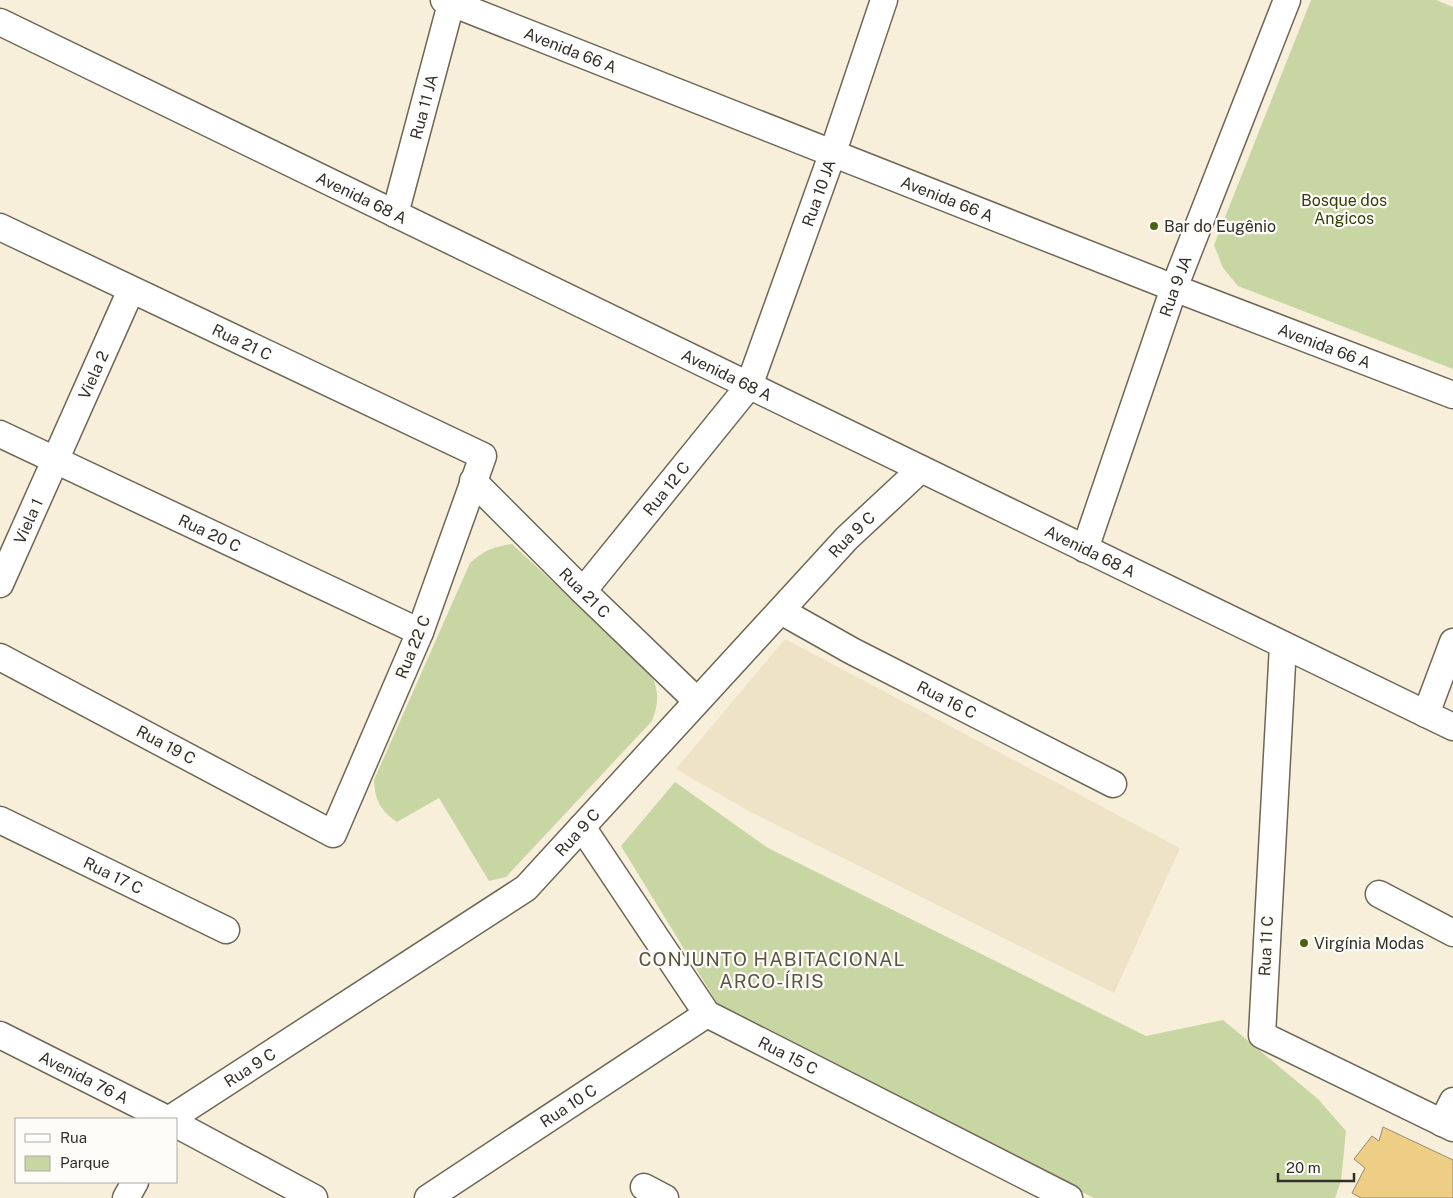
<svg xmlns="http://www.w3.org/2000/svg" width="1453" height="1198" viewBox="0 0 1453 1198" font-family="'Public Sans',sans-serif">
<style>
.built{fill:#eee2c7}
.green{fill:#c8d6a4}
.building{fill:#eece84;stroke:#928a78}
.lines{fill:none;stroke-linecap:round;stroke-linejoin:round}
.minor-casing{stroke:#6e6755;stroke-width:29}
.minor{stroke:#fff;stroke-width:26}
.poi-dot{fill:#4a610d;stroke:#fefcf8;stroke-width:2}
.labels{text-anchor:middle;dominant-baseline:central;stroke-width:4.5;stroke-linejoin:round;paint-order:stroke}
.street-label{font-size:16px;fill:#333028;stroke:#fefcf8}
.park-label{font-size:16px;fill:#343f05;stroke:#fefcf8}
.poi-label{font-size:16px;fill:#333028;stroke:#fefcf8;text-anchor:start}
.quarter-label{font-size:19px;letter-spacing:1px;fill:#5b5343;stroke:#fefcf8}
</style>
<rect width="100%" height="100%" fill="#f7efda"/>
<path class="built" d="M785 639 1180 848 1114 993 745 809 676 769Z"/>
<path class="green" d="M1311 0H1436L1453 7V369L1238 286 1223 268 1214 245Z
M512 544 651 673C659 692 659 702 652 721L506 877 489 881 439 798 397 822C380 810 375 800 374 780L470 563C485 550 493 547 512 544Z
M675 782 768 848 1146 1036 1223 1020 1318 1099 1346 1131 1341 1181 1335 1198H1094L719 1006 621 846Z"/>
<path class="building" d="M1383 1127 1453 1160V1198H1361L1352 1193 1365 1168 1354 1159 1372 1136 1379 1141Z"/>
<g class="lines">
<defs>
<g id="minor">
<path id="s1" d="M444 0 1174 288 1453 395"/>
<path id="s2" d="M0 22 1453 727"/>
<path id="s3" d="M395 214 452 0"/>
<path id="s4" d="M0 227 483 456 420 632 333 834 0 657"/>
<path id="s5" d="M0 434 420 632"/>
<path id="s6" d="M473 481 583 591 697 701"/>
<path id="s7" d="M1085 549 1174 288 1287 0"/>
<path id="s8" d="M0 584 131 290"/>
<path id="s9" d="M583 591 749 386 833 152 884 0"/>
<path id="s10" d="M781 611 852 651 1113 784"/>
<path d="M1283 645 1262 1035 1453 1128"/>
<path d="M1426 714 1453 642"/>
<path id="s11" d="M0 820 226 930"/>
<path id="s12" d="M582 827 707 1014 1069 1198"/>
<path d="M1379 894 1453 933"/>
<path id="s13" d="M0 1035 167 1119"/>
<path id="s14" d="M170 1119 526 888 847 538 921 469"/>
<path d="M1442 1123 1453 1101"/>
<path d="M176 1124 314 1198"/>
<path d="M644 1187 665 1198"/>
<path d="M126 1198 135 1182"/>
<path id="s15" d="M428 1198 707 1014"/>
</g>
</defs>
<use href="#minor" class="minor-casing"/>
<use href="#minor" class="minor"/>
</g>
<g class="poi-dot">
<circle cx="1154" cy="226" r="5"/>
<circle cx="1304" cy="943" r="5"/>
</g>
<g class="labels">
<g class="street-label">
<text stroke="none"><textPath href="#s1" startOffset="136">Avenida 66 A</textPath></text>
<text stroke="none"><textPath href="#s3" startOffset="111">Rua 11 JA</textPath></text>
<text stroke="none"><textPath href="#s9" startOffset="469">Rua 10 JA</textPath></text>
<text stroke="none"><textPath href="#s2" startOffset="402">Avenida 68 A</textPath></text>
<text stroke="none"><textPath href="#s1" startOffset="541">Avenida 66 A</textPath></text>
<text stroke="none"><textPath href="#s7" startOffset="278">Rua 9 JA</textPath></text>
<text stroke="none"><textPath href="#s4" startOffset="268">Rua 21 C</textPath></text>
<text stroke="none"><textPath href="#s1" startOffset="946">Avenida 66 A</textPath></text>
<text stroke="none"><textPath href="#s8" startOffset="229">Viela 2</textPath></text>
<text stroke="none"><textPath href="#s2" startOffset="808">Avenida 68 A</textPath></text>
<text stroke="none"><textPath href="#s9" startOffset="132">Rua 12 C</textPath></text>
<text stroke="none"><textPath href="#s8" startOffset="69">Viela 1</textPath></text>
<text stroke="none"><textPath href="#s5" startOffset="232">Rua 20 C</textPath></text>
<text stroke="none"><textPath href="#s14" startOffset="905">Rua 9 C</textPath></text>
<text stroke="none"><textPath href="#s2" startOffset="1212">Avenida 68 A</textPath></text>
<text stroke="none"><textPath href="#s6" startOffset="158">Rua 21 C</textPath></text>
<text transform="translate(413 647) rotate(-68)">Rua 22 C</text>
<text stroke="none"><textPath href="#s10" startOffset="188">Rua 16 C</textPath></text>
<text transform="translate(166 745) rotate(28)">Rua 19 C</text>
<text stroke="none"><textPath href="#s14" startOffset="500">Rua 9 C</textPath></text>
<text stroke="none"><textPath href="#s11" startOffset="126">Rua 17 C</textPath></text>
<text transform="translate(1266 946) rotate(-87)">Rua 11 C</text>
<text stroke="none"><textPath href="#s12" startOffset="316">Rua 15 C</textPath></text>
<text stroke="none"><textPath href="#s14" startOffset="95">Rua 9 C</textPath></text>
<text stroke="none"><textPath href="#s13" startOffset="94">Avenida 76 A</textPath></text>
<text stroke="none"><textPath href="#s15" startOffset="168">Rua 10 C</textPath></text>
</g>
<g class="park-label">
<text x="1344" y="200">Bosque dos<tspan x="1344" dy="18">Angicos</tspan></text>
</g>
<g class="poi-label">
<text x="1164" y="226">Bar do Eugênio</text>
<text x="1314" y="943">Virgínia Modas</text>
</g>
<g class="quarter-label">
<text x="772" y="959">CONJUNTO HABITACIONAL<tspan x="772" dy="22">ARCO-ÍRIS</tspan></text>
</g>
</g>
<rect x="15" y="1118" width="162" height="65" fill="#fefcf8" stroke="#adaaa5"/>
<rect x="25" y="1134" width="25" height="8" fill="#ffffff" stroke="#adaaa5"/>
<text x="60" y="1143" font-size="15" fill="#333028">Rua</text>
<rect x="25" y="1156" width="25" height="15" fill="#c8d6a4" stroke="#adaaa5"/>
<text x="60" y="1168" font-size="15" fill="#333028">Parque</text>
<path d="M1278 1173v8h76v-8" fill="none" stroke="#333028" stroke-width="2.5"/>
<text x="1286" y="1173" font-size="15" fill="#333028" stroke="#fefcf8" stroke-width="4" paint-order="stroke">20 m</text>
</svg>
